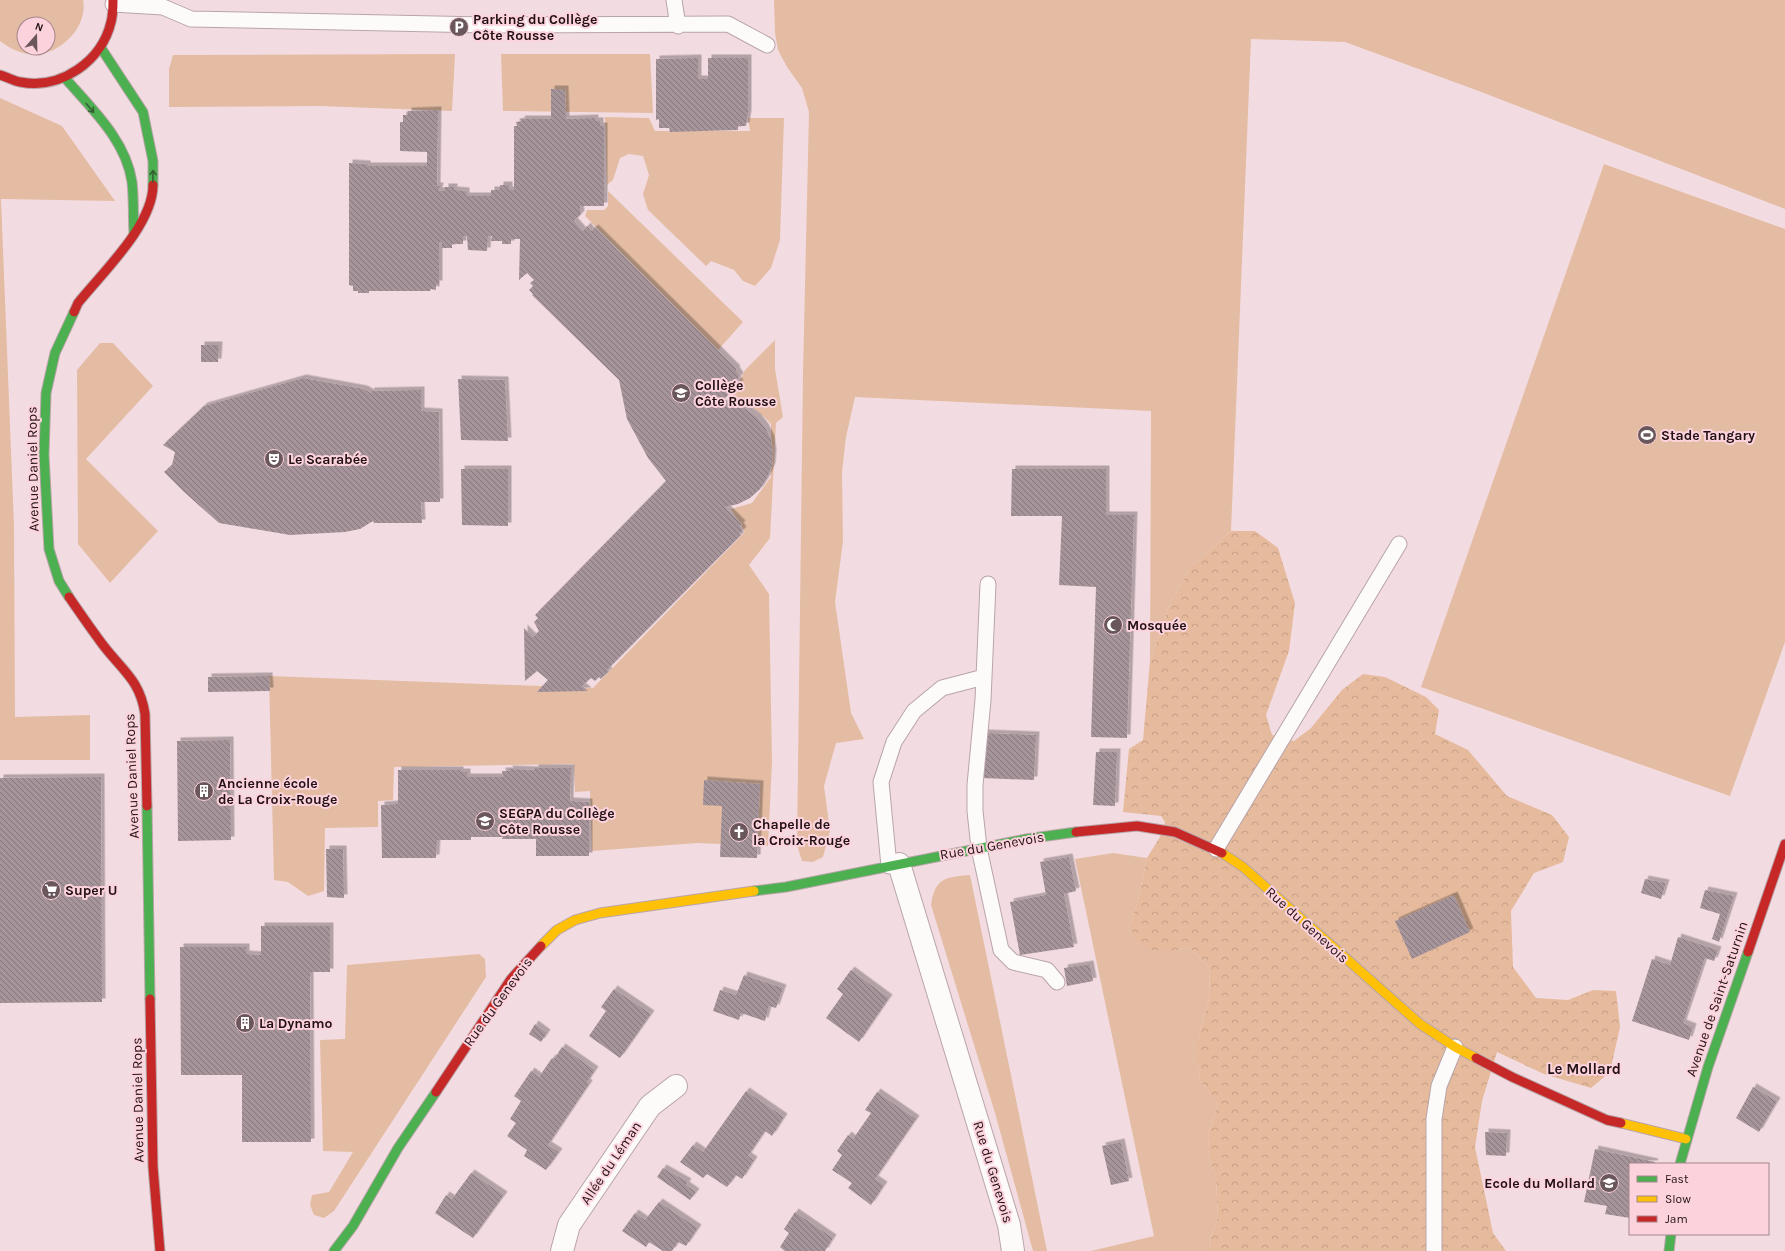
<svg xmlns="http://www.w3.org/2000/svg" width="1785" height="1251" viewBox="0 0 1785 1251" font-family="Karla,sans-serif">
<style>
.grass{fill:#e4bca3;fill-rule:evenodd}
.forest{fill:url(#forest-crowns)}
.building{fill:url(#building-back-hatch);filter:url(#shadow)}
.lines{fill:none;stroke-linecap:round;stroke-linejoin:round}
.lane-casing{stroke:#b8a5a9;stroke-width:17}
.street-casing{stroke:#b8a5a9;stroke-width:24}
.fast-casing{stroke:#b8a5a9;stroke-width:11}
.slow-casing{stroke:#b8a5a9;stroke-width:11}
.jam-casing{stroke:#b8a5a9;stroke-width:11}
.lane{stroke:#fdfafa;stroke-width:15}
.street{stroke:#fdfafa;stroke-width:22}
.fast{stroke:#4caf50;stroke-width:9}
.slow{stroke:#ffc107;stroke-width:9}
.jam{stroke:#c62828;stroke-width:9}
.oneway{stroke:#366032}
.labels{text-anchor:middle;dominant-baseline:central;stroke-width:4;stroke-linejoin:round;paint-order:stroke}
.poi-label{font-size:14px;font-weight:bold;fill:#211014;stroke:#fcd3dc;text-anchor:start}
.street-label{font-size:14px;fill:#211014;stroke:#fcd3dc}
.neighbourhood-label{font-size:15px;font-weight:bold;fill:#211014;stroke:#fcd3dc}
</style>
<defs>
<pattern id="forest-crowns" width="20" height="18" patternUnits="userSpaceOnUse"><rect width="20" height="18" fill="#e6ba9d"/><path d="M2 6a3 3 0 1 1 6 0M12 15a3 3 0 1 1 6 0" fill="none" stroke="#c59f86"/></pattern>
<pattern id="building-back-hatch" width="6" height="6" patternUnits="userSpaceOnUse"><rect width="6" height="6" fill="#a6949b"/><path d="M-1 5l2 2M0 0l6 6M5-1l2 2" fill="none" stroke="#87777d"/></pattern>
<filter id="shadow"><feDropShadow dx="3.5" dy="-3.5" stdDeviation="0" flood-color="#0004"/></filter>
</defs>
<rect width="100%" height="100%" fill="#f3dce1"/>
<path class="grass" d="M0 0H83C88 25 64 50 41 54 25 56 12 50 0 41ZM24 24H48V48H24Z
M774 0H1785V209L1476 90 1345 42 1251 39 1231 531 1190 568 1169 606 1150 661 1151 411 855 397 846 437 842 472 843 541 835 602 851 713 864 739 836 743 824 786 830 831 823 857 813 862 802 861 797 845 803 373 809 112 802 88 787 67 778 50 775 33Z
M455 54 452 111 320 106 169 107V69L173 55Z
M501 54H650L653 113 503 111Z
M0 98 62 126 115 201 1 199 14 526 15 717 90 715V760H0Z
M605 117 649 118 655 131H750L748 118H784L780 240 771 268 755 286 743 281 734 270 711 261 706 266 648 210 643 194 649 175 643 156 629 154 620 158 613 180 607 185Z
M1604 164 1785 229V642L1730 796 1421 687Z
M608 191 743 322 718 350 585 216 587 210H604L608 206Z
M775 340V369L783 417 776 423 770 538 749 565 769 594 772 762 768 846 697 843 592 851 590 791 575 792 574 764 394 767 393 800 378 801V827L325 828 324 891 308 896 288 882 274 880 269 676 593 688 745 532 731 509 752 503 771 477V424C759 411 748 403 732 397L745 370Z
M100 343H113L153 386 86 459 158 531 110 583 78 544 77 370Z
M1113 853 1147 858 1138 900 1131 923 1176 951 1188 946 1210 968 1209 999 1198 1039V1064L1200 1081 1218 1104 1208 1136 1210 1161 1216 1178 1218 1217 1211 1237 1210 1251H1091L1154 1236 1075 859Z
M970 875 1047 1251H1033L995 1113 931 905C935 878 945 877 970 875Z
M479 954 485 959 486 977 334 1211 324 1218 314 1215 310 1205 312 1195 329 1192 353 1152 323 1151 320 1040 345 1039 347 965Z"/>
<path class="forest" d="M1231 531H1255L1278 548 1295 603 1289 651 1266 715 1272 735 1294 741 1311 728 1342 690 1363 674 1385 677 1426 697 1439 710 1435 734 1468 750 1507 796 1552 815 1569 837 1563 862 1534 873 1511 911 1513 967 1536 998 1568 1000 1593 990 1616 991 1620 1027 1610 1072 1591 1088 1544 1074 1497 1052 1482 1101 1475 1147 1493 1233 1506 1251H1210L1211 1237 1218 1217 1216 1178 1210 1161 1208 1136 1218 1104 1200 1081 1198 1064V1039L1209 999 1210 968 1188 946 1176 951 1150 950 1133 937 1131 923 1138 900 1147 858 1160 837 1165 822 1161 816 1123 812 1129 749 1143 740 1150 661 1169 606 1190 568Z"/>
<path class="building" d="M698 58V79H708V58H748V113L746 126H738V130L670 132 669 128H659V119L656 120V59Z
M551 89H565L566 119 595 118V121H600V126H604V206H580L581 214 574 221 583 231 587 226 591 231 595 228 737 369 736 370 740 376 737 380 740 383 720 403 734 404 746 409 757 417 765 427 771 439 773 453 772 466 767 478 760 489 750 498 738 504 725 507 742 524 740 526 743 530 739 534 741 535 607 670 609 671 601 679 599 677 595 681 591 678 582 686 588 691 537 692 548 680 537 671 525 681 524 628 533 637 539 631 534 622 538 618 535 615 666 481 648 458 627 419 619 380 532 295 533 294 529 290 533 286 530 283 534 280 527 273 519 280 520 239H511V244H502V241H491L492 236H488L487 251 468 250 467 236H463V244H452V248H442V242H439V284H436V290L431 289 430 291H369V293H358V291H353V286L349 285V163L367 164V166H427V152L400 151V122H403V115H408V111L438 110 437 186H440L439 191H445V187H454V190L466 191V196H491V190H500V185H509V190H514V126H517L516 122 522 121 521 119H551Z
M201 345H219L218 362H201Z
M303 378 364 389 371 393V391L421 390V411L439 412 440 502H421L422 523H374L373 521 360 529 345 532 290 535 219 523 184 492 164 472 172 465 175 452 163 445 204 406Z
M458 379 505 380 508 441 461 440Z
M461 469H508V526L462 525Z
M1012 469H1106V515H1134L1127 738 1091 737 1096 587 1059 585 1062 516H1011Z
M269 676 270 691 208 692V677Z
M984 733 1036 735 1034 780 982 778Z
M230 740 231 840 178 841 177 741Z
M1096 752H1117L1115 806 1093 805Z
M535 768H571L570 801 589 802V856H536V839H502L503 837H471V840H437L436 858H382L381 805 398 804V770H460V772H467V777H503L502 771H510L509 769 535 770Z
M101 777 102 1002 0 1003V778Z
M704 780 760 784 757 858 720 857 722 806 703 805Z
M326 849H343L344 898 327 897Z
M1069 857 1076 891 1064 894 1074 947 1020 955 1010 902 1046 895 1040 862Z
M1645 879 1666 883 1661 899 1641 893Z
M1705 890 1734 896 1719 942 1712 939 1720 914 1700 908Z
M1454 895 1470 932 1412 959 1395 921Z
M261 926H330V972H310L311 1142H242V1075H181L180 947H246V954L261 955Z
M1678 937 1718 950 1714 961 1705 958 1683 1023 1693 1027 1689 1040 1632 1021 1652 959 1670 965Z
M1090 964 1093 981 1067 986 1064 968Z
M851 970 889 998 859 1042 826 1018 843 994 837 989Z
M744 975 783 988 776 1008 769 1006 765 1021 741 1013 739 1020 713 1011 720 990 736 995Z
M614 989 651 1014 620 1058 589 1036 606 1011 601 1007Z
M535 1024 547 1033 541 1042 529 1034Z
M562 1047 595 1070 587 1082 589 1084 548 1145 559 1152 546 1170 524 1156 527 1150 507 1136 516 1123 510 1119 521 1101 514 1096 531 1071 539 1077 552 1058 554 1059Z
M1753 1087 1777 1101 1759 1132 1736 1118Z
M746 1091 784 1117 772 1136 765 1131 748 1156 754 1160 742 1179 736 1175 727 1187 707 1174 703 1178 680 1162 693 1145 703 1152Z
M877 1092 916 1119 875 1179 884 1185 871 1205 848 1188 852 1183 832 1170 842 1155 837 1151 848 1135 853 1139 871 1113 865 1110Z
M1485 1132 1507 1133 1506 1156 1486 1155Z
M1121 1142 1129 1181 1111 1185 1102 1146Z
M1595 1149 1655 1162 1654 1164H1630V1218L1605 1214 1607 1206 1584 1202Z
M663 1168 688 1182 686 1185 696 1192 690 1200 657 1177Z
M471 1173 504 1195 473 1238 435 1213 446 1195 452 1199Z
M659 1202 698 1228 686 1246 678 1242 672 1251H663L649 1242 646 1247 622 1231 635 1213 645 1220Z
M795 1212 833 1238 825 1251H785L780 1247 789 1233 784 1229Z"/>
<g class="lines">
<defs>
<path id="lane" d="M674 0 678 26
M113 4 163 7 191 19 485 25 728 24 767 45
M988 584 983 700 975 785V811L979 848 1001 950 1013 962 1047 970 1057 982
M1216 849 1399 544
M889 866 881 782 894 742 914 711 942 688 984 677
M1434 1251V1119L1439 1086 1455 1047"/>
<path id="street" d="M899 864 1009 1225 1013 1251
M562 1251 569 1225 650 1106 676 1086"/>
<path id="fast" d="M101 48 143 112 153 161V185
M65 78C91 108 126 140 132 182 134 199 133 217 134 234
M69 597 59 581 49 549 44 455 46 393 55 353 74 312
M147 806 150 999
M754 891 786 887 1026 839 1076 832
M1680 1164 1708 1067 1748 952
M334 1251 353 1226 398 1148 436 1092
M1669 1251 1671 1234"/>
<path id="slow" d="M1222 853 1243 867 1420 1024 1455 1047 1476 1058
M541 946 557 930 575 920 600 913 754 891
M1621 1123 1686 1139"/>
<path id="jam" d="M0 75C7 77 14 81 20 82 61 90 102 61 111 22 113 15 113 7 113 0
M74 312 78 303C102 273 153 225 153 185
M69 597C80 613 91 629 103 645 122 670 140 680 145 714L147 806
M1076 832 1137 826 1175 832 1222 853
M1748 952 1785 844
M150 999 153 1167 160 1251
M1476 1058 1512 1077 1607 1120 1621 1123
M436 1092 511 979 541 946"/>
</defs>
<use href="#lane" class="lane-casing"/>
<use href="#street" class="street-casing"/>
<use href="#fast" class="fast-casing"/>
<use href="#slow" class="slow-casing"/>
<use href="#jam" class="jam-casing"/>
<use href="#lane" class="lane"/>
<use href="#street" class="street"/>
<use href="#fast" class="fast"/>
<use href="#slow" class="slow"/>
<use href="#jam" class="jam"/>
</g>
<defs><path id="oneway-shaft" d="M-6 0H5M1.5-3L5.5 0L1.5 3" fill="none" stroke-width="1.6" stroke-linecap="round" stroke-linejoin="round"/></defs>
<g class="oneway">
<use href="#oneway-shaft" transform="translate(90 108) rotate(50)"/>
<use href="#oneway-shaft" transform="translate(153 176) rotate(-89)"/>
</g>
<defs>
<symbol id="parking-disc" viewBox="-11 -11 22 22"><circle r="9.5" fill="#6a575c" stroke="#fcd3dc"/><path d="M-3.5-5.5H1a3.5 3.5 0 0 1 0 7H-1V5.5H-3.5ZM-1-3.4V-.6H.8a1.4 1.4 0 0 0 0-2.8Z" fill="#fff"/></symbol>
<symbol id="school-disc" viewBox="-11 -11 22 22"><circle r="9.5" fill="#6a575c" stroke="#fcd3dc"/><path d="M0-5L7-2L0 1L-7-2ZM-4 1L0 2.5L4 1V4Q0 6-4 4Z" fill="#fff"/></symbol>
<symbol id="stadium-disc" viewBox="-11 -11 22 22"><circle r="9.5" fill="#6a575c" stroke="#fcd3dc"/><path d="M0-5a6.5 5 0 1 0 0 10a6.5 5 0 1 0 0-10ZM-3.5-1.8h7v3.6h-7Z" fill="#fff"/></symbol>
<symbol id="theatre-disc" viewBox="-11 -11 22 22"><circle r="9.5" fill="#6a575c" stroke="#fcd3dc"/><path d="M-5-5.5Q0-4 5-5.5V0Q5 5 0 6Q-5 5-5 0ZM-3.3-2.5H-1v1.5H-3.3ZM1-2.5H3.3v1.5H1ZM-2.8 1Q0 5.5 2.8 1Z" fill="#fff"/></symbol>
<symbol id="mosque-disc" viewBox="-11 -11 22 22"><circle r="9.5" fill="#6a575c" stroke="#fcd3dc"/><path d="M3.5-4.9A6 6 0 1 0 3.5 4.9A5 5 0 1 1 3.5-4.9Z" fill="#fff"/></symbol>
<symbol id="building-disc" viewBox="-11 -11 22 22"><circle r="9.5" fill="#6a575c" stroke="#fcd3dc"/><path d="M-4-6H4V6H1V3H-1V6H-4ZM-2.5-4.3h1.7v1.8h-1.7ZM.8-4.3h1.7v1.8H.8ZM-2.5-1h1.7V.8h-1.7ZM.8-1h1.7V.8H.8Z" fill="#fff"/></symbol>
<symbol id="church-disc" viewBox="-11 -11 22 22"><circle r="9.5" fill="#6a575c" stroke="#fcd3dc"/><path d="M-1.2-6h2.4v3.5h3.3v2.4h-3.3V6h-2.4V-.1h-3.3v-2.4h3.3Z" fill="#fff"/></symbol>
<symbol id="supermarket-disc" viewBox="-11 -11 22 22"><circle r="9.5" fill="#6a575c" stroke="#fcd3dc"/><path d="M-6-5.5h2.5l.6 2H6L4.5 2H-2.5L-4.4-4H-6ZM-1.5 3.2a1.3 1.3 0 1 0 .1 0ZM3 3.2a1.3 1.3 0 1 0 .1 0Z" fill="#fff"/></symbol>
</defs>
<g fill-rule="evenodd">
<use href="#parking-disc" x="448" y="16" width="22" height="22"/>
<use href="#school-disc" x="670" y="382" width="22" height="22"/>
<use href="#stadium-disc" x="1636" y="424" width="22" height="22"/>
<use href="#theatre-disc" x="263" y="448" width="22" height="22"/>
<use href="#mosque-disc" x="1102" y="614" width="22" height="22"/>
<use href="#building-disc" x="193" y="780" width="22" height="22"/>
<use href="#school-disc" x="474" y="810" width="22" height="22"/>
<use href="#church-disc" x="728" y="821" width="22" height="22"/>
<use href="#supermarket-disc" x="40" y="879" width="22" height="22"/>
<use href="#building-disc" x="234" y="1012" width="22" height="22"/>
<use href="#school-disc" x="1598" y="1172" width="22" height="22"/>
</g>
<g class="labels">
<g class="poi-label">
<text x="473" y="19">Parking du Collège<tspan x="473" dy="16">Côte Rousse</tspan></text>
<text x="695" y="385">Collège<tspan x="695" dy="16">Côte Rousse</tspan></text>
<text x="1661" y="435">Stade Tangary</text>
<text x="288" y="459">Le Scarabée</text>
<text x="1127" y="625">Mosquée</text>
<text x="218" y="783">Ancienne école<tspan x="218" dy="16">de La Croix-Rouge</tspan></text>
<text x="499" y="813">SEGPA du Collège<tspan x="499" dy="16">Côte Rousse</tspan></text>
<text x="753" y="824">Chapelle de<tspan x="753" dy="16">la Croix-Rouge</tspan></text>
<text x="65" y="890">Super U</text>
<text x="259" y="1023">La Dynamo</text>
<text x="1595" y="1183" text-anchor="end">Ecole du Mollard</text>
</g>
<g class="street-label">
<text transform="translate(33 469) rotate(-91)">Avenue Daniel Rops</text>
<text transform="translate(132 776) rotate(-92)">Avenue Daniel Rops</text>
<text transform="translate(992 846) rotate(-10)">Rue du Genevois</text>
<text transform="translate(1307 925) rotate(42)">Rue du Genevois</text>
<text transform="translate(1717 999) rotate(-71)">Avenue de Saint-Saturnin</text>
<text transform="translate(498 1002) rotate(-54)">Rue du Genevois</text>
<text transform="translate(138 1100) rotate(-91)">Avenue Daniel Rops</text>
<text transform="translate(611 1163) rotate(-56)">Allée du Léman</text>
<text transform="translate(993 1172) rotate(73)">Rue du Genevois</text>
</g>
<g class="neighbourhood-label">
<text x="1584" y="1069">Le Mollard</text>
</g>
</g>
<rect x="1629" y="1163" width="140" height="72" fill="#fcd3dc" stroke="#a4858c"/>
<rect x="1637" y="1176" width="20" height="6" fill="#4caf50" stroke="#a4858c"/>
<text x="1665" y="1183" font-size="12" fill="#211014">Fast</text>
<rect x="1637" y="1196" width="20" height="6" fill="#ffc107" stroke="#a4858c"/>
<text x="1665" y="1203" font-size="12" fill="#211014">Slow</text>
<rect x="1637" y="1216" width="20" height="6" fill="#c62828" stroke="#a4858c"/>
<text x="1665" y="1223" font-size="12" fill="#211014">Jam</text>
<g transform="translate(36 36) rotate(20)"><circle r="19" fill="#fcd3dc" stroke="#a4858c"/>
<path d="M0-3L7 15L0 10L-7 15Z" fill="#6a575c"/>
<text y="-6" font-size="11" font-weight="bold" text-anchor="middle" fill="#211014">N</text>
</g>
</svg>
